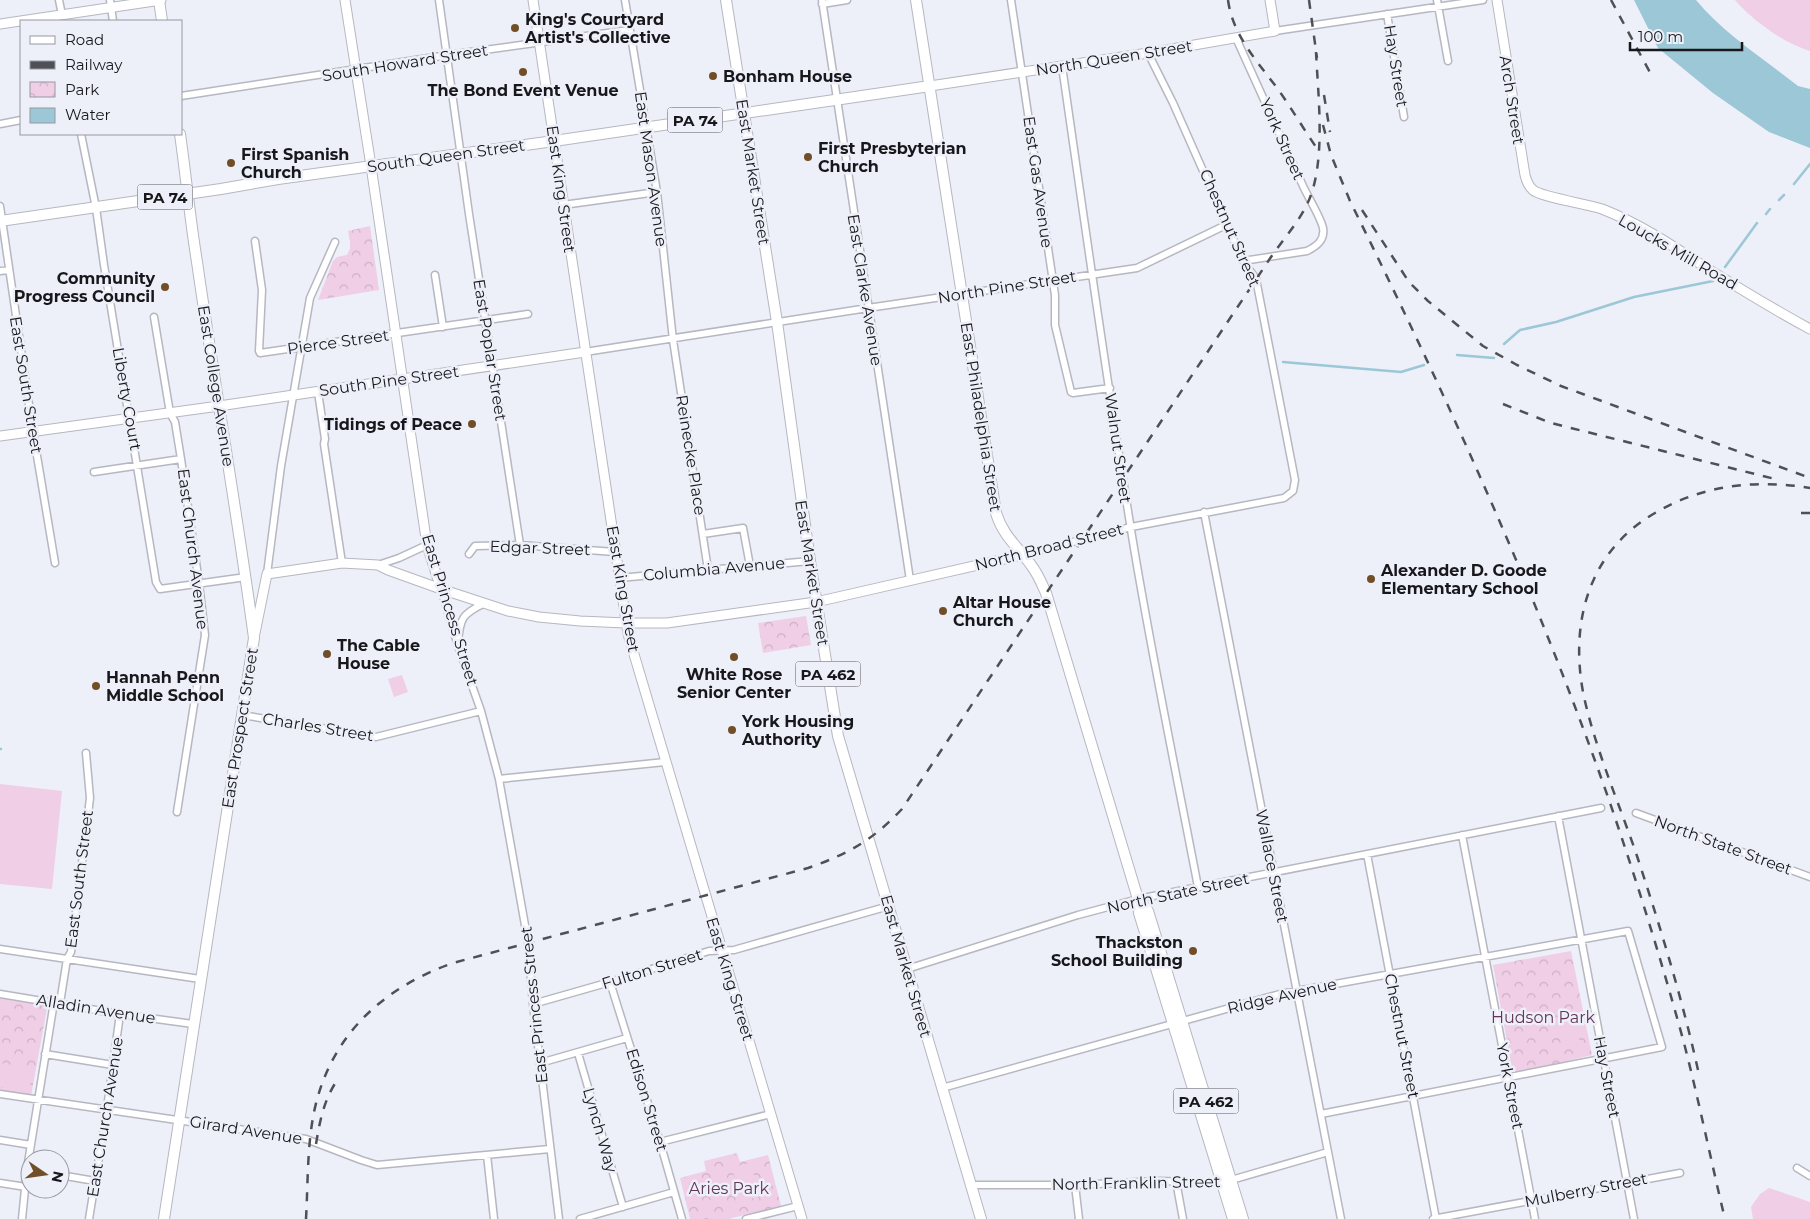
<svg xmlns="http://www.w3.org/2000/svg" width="1810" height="1219" viewBox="0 0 1810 1219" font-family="Montserrat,sans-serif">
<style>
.park{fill:url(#park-crowns)}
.pitch{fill:#f0cee5}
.water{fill:#9cc7d6}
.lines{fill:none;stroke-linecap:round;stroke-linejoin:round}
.stream{stroke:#9cc7d6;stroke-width:2.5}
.street-casing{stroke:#b6b7c1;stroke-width:9}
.secondary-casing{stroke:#b6b7c1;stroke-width:11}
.primary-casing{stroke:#b6b7c1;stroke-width:12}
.street{stroke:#fff;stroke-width:6}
.secondary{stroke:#fff;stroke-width:9}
.primary{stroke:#fff;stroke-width:10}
.rail{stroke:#4f5055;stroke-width:2.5;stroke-dasharray:9 9;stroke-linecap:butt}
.poi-dot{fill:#724e28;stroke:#edeff9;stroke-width:2}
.labels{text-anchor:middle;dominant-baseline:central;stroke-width:5;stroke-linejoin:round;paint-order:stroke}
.shield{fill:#edeff9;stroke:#58585e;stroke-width:1}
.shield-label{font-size:15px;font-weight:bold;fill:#18181c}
.poi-label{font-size:16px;font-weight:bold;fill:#18181c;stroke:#edeff9;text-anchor:start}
.street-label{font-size:16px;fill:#18181c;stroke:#edeff9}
.park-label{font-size:16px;fill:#633657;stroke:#edeff9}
</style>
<defs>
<pattern id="park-crowns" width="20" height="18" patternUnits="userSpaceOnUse" patternTransform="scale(1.25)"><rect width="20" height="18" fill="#f0cee5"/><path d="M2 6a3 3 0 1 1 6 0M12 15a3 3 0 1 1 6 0" fill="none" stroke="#cdb0c4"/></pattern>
</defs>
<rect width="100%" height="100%" fill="#edeff9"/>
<path class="park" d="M370 226 379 290 318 300 333 261 337 257 347 255 350 249V242L348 231Z
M806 616 811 645 763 653 758 623Z
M1571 951 1592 1055 1518 1073 1512 1069 1493 965Z
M0 996 48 1003 31 1096 0 1091Z
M737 1153 740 1162 768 1155 781 1206 728 1219H690L680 1178 706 1171 704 1161Z"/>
<path class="pitch" d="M1735 0H1810V51C1784 43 1753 21 1735 0Z
M402 675 408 692 394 697 388 679Z
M0 784 62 791 52 889 0 884Z
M1575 1016 1580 1044 1564 1047 1559 1019Z
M0 1063 33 1068 29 1091 0 1087Z
M751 1163 759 1197 740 1201 732 1167Z
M1769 1188 1810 1202V1219H1753L1751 1207 1760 1194Z"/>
<path class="water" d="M1634 0H1696C1722 32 1765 60 1798 86L1810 89V148L1769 132 1713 93 1658 48Z"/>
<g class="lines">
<path class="stream" d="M1794 184 1810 164
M1779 200 1784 195
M1766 214 1770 209
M1725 267 1757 223
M1504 344 1520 330 1556 322 1634 297 1713 281
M1457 355 1494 358
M1283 362 1401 372 1424 365
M0 749H1"/>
<defs>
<path id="street" d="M59 0 62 15
M110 0 113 21
M439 0 469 214 520 545
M625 0 657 192 673 340 708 570
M822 0 910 580
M1011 0 1055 295V325L1071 392 1073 393 1110 388
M1437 0 1448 61
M822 4 847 0
M1387 14 1404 117
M1275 31 1483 0
M1236 38C1259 88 1281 137 1303 186 1308 197 1321 218 1323 228 1325 240 1317 246 1307 251L1243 261
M1062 66C1085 225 1107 384 1133 542 1152 657 1176 772 1198 887
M181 96 448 55 629 30
M0 124 21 120
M81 134 96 208 104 265 156 582 160 589 246 577
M563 205 657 192
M0 206 33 432 55 563
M255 241 262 290 259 351 260 353 528 314
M0 271 9 270
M435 275 443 327
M154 317 170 413 175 422 181 459 199 583 205 635 177 812
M585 352 868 308 1137 268 1228 224
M318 392 325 439 324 444 342 563
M94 472 181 459
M1204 512 1341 1219
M703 534 743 528 750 566
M469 554 475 546 520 545 615 552
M1022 555 1131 527 1284 498 1293 491 1295 480 1256 279 1243 261 1173 103 1148 53
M378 565 399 558 427 545
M267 574 281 466 310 298 335 242
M619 578 810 561
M441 589 458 646 481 711 499 779 528 942 533 1004 559 1219
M458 642C460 619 462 614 483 604
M242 715 376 737 481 711
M499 779 665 762
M1636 813 1810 877
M1558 816 1634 1219
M1462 835 1535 1219
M1367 854 1436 1219
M0 949 200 979
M907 969 1078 915 1138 899 1601 808
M610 982 660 1142 682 1219
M0 994 120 1014 193 1024
M60 1003 67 959 71 952 90 798 86 753
M533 1004 610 982 709 951 734 950 889 906
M578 1053 623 1207
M45 1054 113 1065
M540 1063 627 1038
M942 1088 1280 994 1628 931 1662 1047 1321 1114
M0 1094 306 1139 361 1160 377 1165 550 1149
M0 1140 31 1145
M660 1142 771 1114
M487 1155 494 1219
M1797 1168 1810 1176
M60 1175 95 1181
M1176 1181 1183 1219
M0 1183 26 1187
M970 1185H1075L1160 1181 1221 1183 1328 1152
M1075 1185 1079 1219
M22 1219 27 1169 54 1002
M89 1219 107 1108 120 1014
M580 1219 674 1192
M746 1219 798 1206
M1433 1219 1680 1173"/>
<path id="secondary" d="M345 0 371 166 427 545 441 589
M533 0 628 634 802 1219
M1497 0 1524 169C1525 177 1527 185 1533 190 1541 197 1587 204 1602 209 1638 223 1670 244 1702 265 1737 287 1773 309 1810 329
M0 24 161 0
M930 86 1148 53 1275 31 1270 0
M0 436 219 406 585 352
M255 633 267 574 342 563 378 565 388 570 441 589 508 611 539 617 580 621 626 623H667L816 602 1022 555"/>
<path id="primary" d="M159 0 162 21
M726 0 777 322 810 561 838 736 981 1219
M916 0 996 513C1003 536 1018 547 1031 565 1038 574 1042 584 1046 593L1138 899 1139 913 1233 1219
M0 221 221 189 278 179 554 141 930 86
M1138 899 1148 911 1243 1219
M164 1219 254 638C237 512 215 387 197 262 190 219 186 176 180 134"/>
</defs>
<use href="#street" class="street-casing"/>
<use href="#secondary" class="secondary-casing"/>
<use href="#primary" class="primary-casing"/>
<use href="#street" class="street"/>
<use href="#secondary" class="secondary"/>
<use href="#primary" class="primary"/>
<path class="rail" d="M1228 0C1233 37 1259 63 1280 92 1293 111 1305 131 1318 150
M1309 0 1317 58
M1611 0 1653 78
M1324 95 1330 132
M1323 125 1331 155 1350 201C1447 397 1538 596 1610 803 1637 882 1662 962 1684 1043 1699 1101 1711 1161 1725 1219
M1362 210 1409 282 1428 301 1483 346 1517 365 1561 386 1810 478
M1503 404 1551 423 1775 479
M1801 513H1810
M1698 1070C1682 998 1660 926 1637 856 1619 803 1594 746 1583 692 1570 621 1589 551 1655 513 1702 485 1756 479 1810 488
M316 1144C320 1120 324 1099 338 1079
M306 1219C308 1184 307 1147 314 1112 330 1036 382 988 453 963L808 868C848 854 873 840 902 809L1271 257C1284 238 1300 221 1309 200 1326 160 1318 95 1316 52"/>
</g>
<g class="poi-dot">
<circle cx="515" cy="28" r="5"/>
<circle cx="523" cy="72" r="5"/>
<circle cx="713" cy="76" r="5"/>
<circle cx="808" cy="157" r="5"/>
<circle cx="231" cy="163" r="5"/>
<circle cx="165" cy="287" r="5"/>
<circle cx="472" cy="424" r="5"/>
<circle cx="1371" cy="579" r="5"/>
<circle cx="943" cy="611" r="5"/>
<circle cx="327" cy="654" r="5"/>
<circle cx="734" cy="657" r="5"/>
<circle cx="96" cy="686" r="5"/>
<circle cx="732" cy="730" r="5"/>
<circle cx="1193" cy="951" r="5"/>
</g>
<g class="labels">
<g class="shield">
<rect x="667.5" y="107.5" width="55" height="25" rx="4"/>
<rect x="137.5" y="184.5" width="55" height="25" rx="4"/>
<rect x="795.5" y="661.5" width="65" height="25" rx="4"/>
<rect x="1173.5" y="1088.5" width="65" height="25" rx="4"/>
</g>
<g class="shield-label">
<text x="695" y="120">PA 74</text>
<text x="165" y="197">PA 74</text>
<text x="828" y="674">PA 462</text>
<text x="1206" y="1101">PA 462</text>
</g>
<g class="poi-label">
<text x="525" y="19">King's Courtyard<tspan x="525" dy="18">Artist's Collective</tspan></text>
<text x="723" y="76">Bonham House</text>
<text x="523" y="90" text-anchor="middle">The Bond Event Venue</text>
<text x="818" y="148">First Presbyterian<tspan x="818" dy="18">Church</tspan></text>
<text x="241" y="154">First Spanish<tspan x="241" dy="18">Church</tspan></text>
<text x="155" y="278" text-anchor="end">Community<tspan x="155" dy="18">Progress Council</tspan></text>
<text x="462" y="424" text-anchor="end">Tidings of Peace</text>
<text x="1381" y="570">Alexander D. Goode<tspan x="1381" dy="18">Elementary School</tspan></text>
<text x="953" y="602">Altar House<tspan x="953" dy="18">Church</tspan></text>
<text x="337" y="645">The Cable<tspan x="337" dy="18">House</tspan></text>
<text x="734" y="674" text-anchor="middle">White Rose<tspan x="734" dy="18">Senior Center</tspan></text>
<text x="106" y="677">Hannah Penn<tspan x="106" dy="18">Middle School</tspan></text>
<text x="742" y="721">York Housing<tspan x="742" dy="18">Authority</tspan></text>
<text x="1183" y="942" text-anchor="end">Thackston<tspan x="1183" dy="18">School Building</tspan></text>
</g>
<g class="street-label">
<text transform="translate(1114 58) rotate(-9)">North Queen Street</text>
<text transform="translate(405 63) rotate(-9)">South Howard Street</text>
<text transform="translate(1396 66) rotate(81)">Hay Street</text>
<text transform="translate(1512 100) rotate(81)">Arch Street</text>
<text transform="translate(1282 139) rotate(66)">York Street</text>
<text transform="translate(446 156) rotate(-8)">South Queen Street</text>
<text transform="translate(651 169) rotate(82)">East Mason Avenue</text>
<text transform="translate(753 172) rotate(81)">East Market Street</text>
<text transform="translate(1038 182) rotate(82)">East Gas Avenue</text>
<text transform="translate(561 189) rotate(82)">East King Street</text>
<text transform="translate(1230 228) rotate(66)">Chestnut Street</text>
<text transform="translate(1678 252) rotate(30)">Loucks Mill Road</text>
<text transform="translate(1007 287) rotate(-9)">North Pine Street</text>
<text transform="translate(865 290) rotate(81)">East Clarke Avenue</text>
<text transform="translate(338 342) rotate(-8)">Pierce Street</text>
<text transform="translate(490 350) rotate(81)">East Poplar Street</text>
<text transform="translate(389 381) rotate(-8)">South Pine Street</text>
<text transform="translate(26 385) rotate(81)">East South Street</text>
<text transform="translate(216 386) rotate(81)">East College Avenue</text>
<text transform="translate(127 399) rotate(80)">Liberty Court</text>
<text transform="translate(981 417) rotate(81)">East Philadelphia Street</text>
<text transform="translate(1118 448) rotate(82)">Walnut Street</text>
<text transform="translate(691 455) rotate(81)">Reinecke Place</text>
<text transform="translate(1049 547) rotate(-14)">North Broad Street</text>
<text transform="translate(540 548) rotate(2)">Edgar Street</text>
<text transform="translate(193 549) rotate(83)">East Church Avenue</text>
<text transform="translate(714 569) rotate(-5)">Columbia Avenue</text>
<text transform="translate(812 573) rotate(81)">East Market Street</text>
<text transform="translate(623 589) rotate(80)">East King Street</text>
<text transform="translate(450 610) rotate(73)">East Princess Street</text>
<text transform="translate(318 727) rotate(9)">Charles Street</text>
<text transform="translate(240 728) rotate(-81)">East Prospect Street</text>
<text transform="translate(1723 845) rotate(20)">North State Street</text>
<text transform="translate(1272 866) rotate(79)">Wallace Street</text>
<text transform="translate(79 879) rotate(-83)">East South Street</text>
<text transform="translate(1178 893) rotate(-12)">North State Street</text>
<text transform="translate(906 966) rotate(74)">East Market Street</text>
<text transform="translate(652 969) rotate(-17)">Fulton Street</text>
<text transform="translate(730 979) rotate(73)">East King Street</text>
<text transform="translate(1282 996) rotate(-13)">Ridge Avenue</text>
<text transform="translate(534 1005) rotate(-96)">East Princess Street</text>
<text transform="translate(96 1009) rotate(9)">Alladin Avenue</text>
<text transform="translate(1402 1036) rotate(79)">Chestnut Street</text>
<text transform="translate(1607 1077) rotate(79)">Hay Street</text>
<text transform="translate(1510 1086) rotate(79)">York Street</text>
<text transform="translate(647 1100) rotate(73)">Edison Street</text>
<text transform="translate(105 1117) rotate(-81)">East Church Avenue</text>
<text transform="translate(246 1130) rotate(9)">Girard Avenue</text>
<text transform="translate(600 1130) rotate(74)">Lynch Way</text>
<text transform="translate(1136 1183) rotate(-1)">North Franklin Street</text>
<text transform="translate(1586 1190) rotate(-11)">Mulberry Street</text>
</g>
<g class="park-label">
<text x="1543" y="1017">Hudson Park</text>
<text x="729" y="1188">Aries Park</text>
</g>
</g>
<rect x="20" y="20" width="162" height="115" fill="#edeff9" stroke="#9899a1"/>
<rect x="30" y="36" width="25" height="8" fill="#ffffff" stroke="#9899a1"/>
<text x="65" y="45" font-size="15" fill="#18181c">Road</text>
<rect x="30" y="61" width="25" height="8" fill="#4f5055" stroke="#9899a1"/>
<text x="65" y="70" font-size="15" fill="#18181c">Railway</text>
<rect x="30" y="82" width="25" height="15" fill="url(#park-crowns)" stroke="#9899a1"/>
<text x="65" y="95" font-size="15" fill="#18181c">Park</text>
<rect x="30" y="108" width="25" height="15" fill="#9cc7d6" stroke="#9899a1"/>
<text x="65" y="120" font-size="15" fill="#18181c">Water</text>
<g transform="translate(45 1174) rotate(103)"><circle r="24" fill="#edeff9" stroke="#9899a1"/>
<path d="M0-4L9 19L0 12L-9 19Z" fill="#724e28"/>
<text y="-8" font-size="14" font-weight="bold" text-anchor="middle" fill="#18181c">N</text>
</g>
<path d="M1630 42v8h112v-8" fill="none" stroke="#18181c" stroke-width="2.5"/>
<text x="1638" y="42" font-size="15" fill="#18181c" stroke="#edeff9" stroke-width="4" paint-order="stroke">100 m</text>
</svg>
